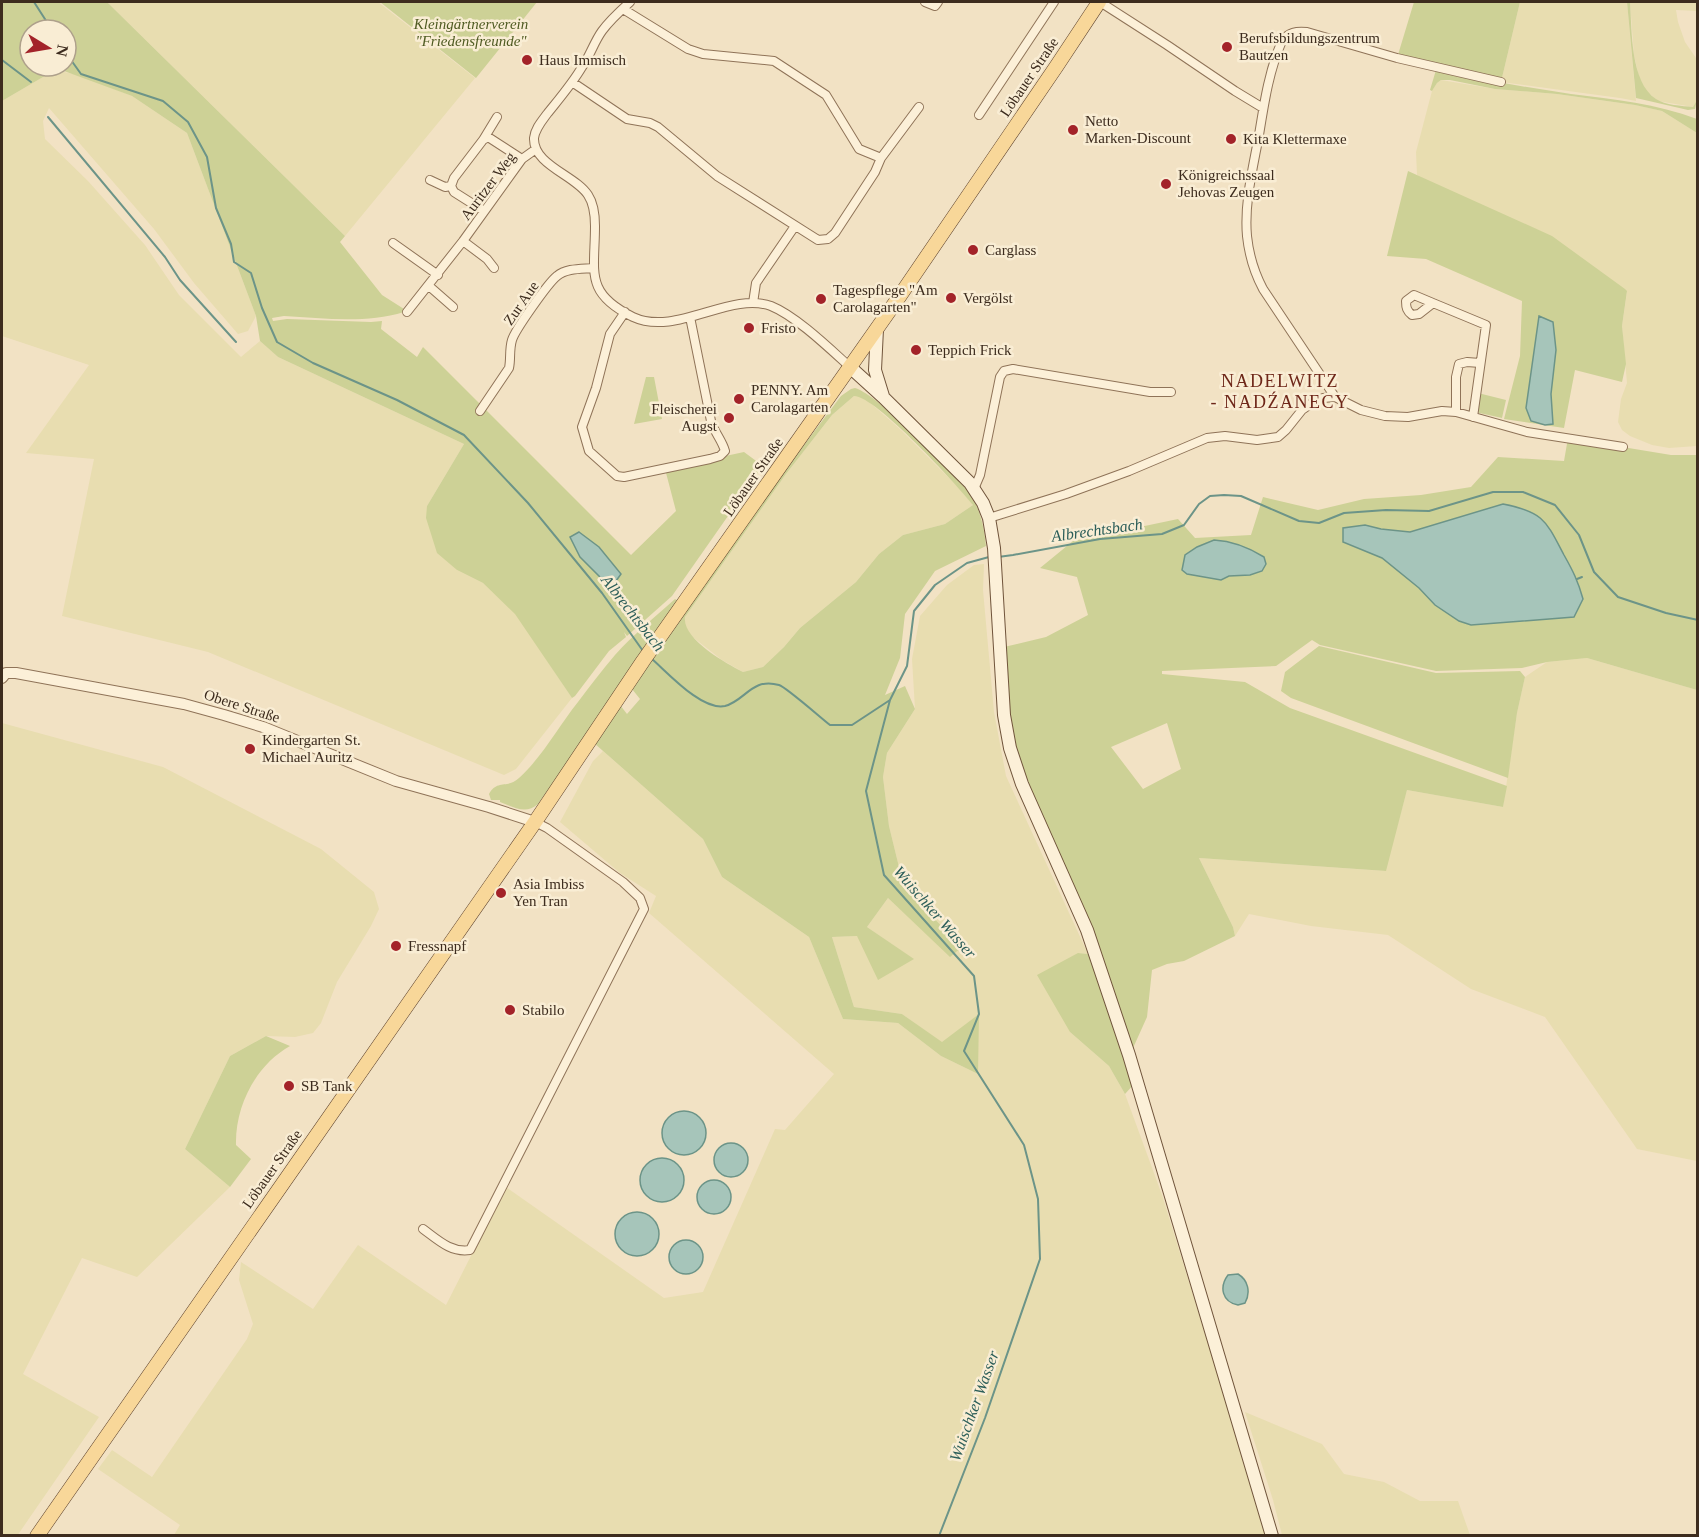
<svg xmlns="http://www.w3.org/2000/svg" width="1699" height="1537" viewBox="0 0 1699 1537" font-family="'Times New Roman',serif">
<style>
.farmland{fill:#e8ddb0}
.green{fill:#cdd196;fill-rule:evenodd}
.water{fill:#a6c5ba;stroke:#6c9488;stroke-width:1.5}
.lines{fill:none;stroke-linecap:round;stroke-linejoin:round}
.stream{stroke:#6c9488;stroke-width:2}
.minor-casing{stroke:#8f7358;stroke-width:10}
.tertiary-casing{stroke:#8f7358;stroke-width:12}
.secondary-casing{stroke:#70543b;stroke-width:14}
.primary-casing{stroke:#5c412d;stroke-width:15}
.minor{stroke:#fcf0d8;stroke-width:8}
.tertiary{stroke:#fcf0d8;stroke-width:10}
.secondary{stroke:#fcf0d8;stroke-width:12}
.primary{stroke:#f8d799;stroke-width:14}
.poi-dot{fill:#a32329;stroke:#f9edd4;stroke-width:2}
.labels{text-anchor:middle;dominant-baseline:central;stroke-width:5;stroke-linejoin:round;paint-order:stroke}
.park-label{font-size:15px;font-style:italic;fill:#4f5b22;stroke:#f9edd4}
.poi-label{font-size:15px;fill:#3d2c1e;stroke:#f9edd4;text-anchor:start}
.street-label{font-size:15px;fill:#3d2c1e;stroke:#f9edd4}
.water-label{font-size:16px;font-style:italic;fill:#2c5e59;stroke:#f9edd4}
.quarter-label{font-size:18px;letter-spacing:1.5px;fill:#6e2719;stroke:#f9edd4}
</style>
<rect width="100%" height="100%" fill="#f2e2c4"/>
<path class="farmland" d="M107 2H378L475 78 345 236Z
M1520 2H1627L1636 101 1620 98 1501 82Z
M1630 2H1697V11L1676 10 1678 22 1685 42 1696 58 1697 100 1693 107 1658 101 1646 91 1639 77 1634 55Z
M55 70 78 75 132 96 187 133 256 316 248 331 238 334 194 283 154 229 49 108 43 121 45 139 88 181 145 245 179 295 241 357 260 341 278 357 464 444 427 506 457 570 483 583 516 614 572 698 516 769 504 775 208 652 62 616 94 459 26 453 89 365 2 336V101Z
M1441 80 1495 89 1557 94 1635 105 1662 111 1697 133V446L1669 448 1652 445 1630 436 1622 430 1618 422 1621 399 1627 383 1622 326 1627 292 1417 175 1416 152 1432 91 1437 83Z
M854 396H860L867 400 901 430 958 487 973 505 945 524 903 535 879 554 856 582 800 628 784 647 763 667 743 672 722 660 690 635 684 623 685 617 786 474 832 415Z
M984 564 983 590 994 712 1006 776 1088 954 1078 953 1070 1032 1109 1066 1125 1094 1162 1195 1259 1508 1266 1535H174L180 1525 98 1469 112 1450 152 1477 247 1339 253 1324 239 1280 241 1262 313 1309 358 1245 446 1305 506 1187 664 1298 703 1292 775 1129 785 1130 834 1074 649 913 656 896 620 873 560 822 593 761 603 751 703 839 722 877 809 937 843 1019 898 1023 941 1056 978 1074V1015L942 1043 902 1014 854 1007 832 937 857 936 913 959 867 927 888 898 950 956 962 947 921 905 899 867 889 826 883 777 887 753 915 709 912 659 920 616 947 585 974 565Z
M1587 658 1697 690V1161L1637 1149 1545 1017 1471 989 1388 935 1311 926 1249 914 1235 936 1233 927 1199 858 1385 871 1407 790 1503 807 1517 713 1525 677 1547 662Z
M2 723 163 767 321 849 374 892 379 909 371 926 337 982 321 1023 313 1033 295 1037 266 1036 230 1056 185 1149 230 1187 137 1277 82 1258 23 1374 99 1417 17 1536 2 1535Z
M1245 1412 1322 1444 1344 1474 1384 1482 1420 1501H1458L1470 1535H1282L1273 1500Z"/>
<path class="green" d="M2 2H107L345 236 340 242 382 295 404 309V312C365 324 323 318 284 316L272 318 273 321 287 319 371 322 382 321 381 329 417 357 423 347 631 555 676 511 665 469 744 452 763 466 672 596 627 636 624 632 626 637 609 651 575 696 572 698 515 614 483 583 457 570 437 553 426 518 427 506 464 444 278 357 260 341 256 316 187 133 132 96 64 71 55 70 2 101ZM30 30H66V66H30Z
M380 2H537L476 78Z
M1414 2H1520L1501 82 1397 58Z
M1627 2H1630C1632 30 1630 82 1656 99 1665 105 1682 106 1693 107L1697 100 1695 109 1688 110 1636 98Z
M1436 70C1481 80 1526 87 1571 94 1614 99 1657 104 1697 119V133L1662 111 1635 105 1557 94 1495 89 1450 80H1441L1437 83 1432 91 1430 90Z
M1408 171 1552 236 1625 289 1627 291 1622 326 1626 364 1622 382 1575 370 1564 428 1504 419 1520 356 1522 301 1426 259 1387 256Z
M646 377H654L662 419 634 424Z
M855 388C879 395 950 469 969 491 980 509 984 526 986 546L935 571 905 614 900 658 885 695 905 686 915 709 887 753 883 777 889 826 899 867 921 905 962 947 950 957 888 898 867 927 914 959 878 980 857 936 832 937 854 1007 902 1014 942 1042 979 1014 978 1074 941 1056 898 1023 843 1019 809 937 722 877 703 839 594 743 620 705 627 714 640 699 632 689 773 486 841 396 851 389ZM854 396C876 396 957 485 973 505L945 524 903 535 879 554 856 582 800 628 784 647 763 667 743 672C726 663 682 639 685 617L786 474 832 415Z
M1478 393 1506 400 1502 418 1475 412Z
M1568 438 1671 455H1697V690L1587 658 1547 662 1522 668 1436 671 1320 645 1312 640 1276 666 1162 671V674L1245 682 1290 708 1507 786 1503 807 1407 790 1386 871 1199 858 1233 927 1235 936 1184 961 1167 964 1152 970 1147 1017 1133 1048 1016 759 1008 720 1004 647 1046 637 1088 615 1077 577 1040 568 1073 541 1178 519 1195 538 1251 535 1263 497 1318 510 1364 499 1421 495 1471 487 1498 457 1564 461ZM1167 723 1181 769 1143 789 1111 747Z
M675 599 680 602 538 804C526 815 513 807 500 802V800H491L489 794C497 779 507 789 519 778 543 756 558 727 578 702 590 686 602 670 615 655 633 635 655 617 675 599Z
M1319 646 1436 673 1520 671 1525 677 1517 713 1508 778 1291 698 1281 691 1285 672Z
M1078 953 1088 954 1103 988 1134 1084 1125 1094 1109 1066 1070 1032 1037 975Z
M266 1036 290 1046C256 1065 235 1106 236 1145L251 1159 230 1187 185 1149 230 1056Z"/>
<path class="water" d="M1539 316 1553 322 1556 350 1551 394 1553 424 1545 425 1531 421 1526 408Z
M1503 504C1544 512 1546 521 1564 555 1573 571 1578 581 1583 599L1574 617 1471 625 1459 621 1435 605 1419 588 1382 558 1343 542V528L1365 525 1381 529 1410 532Z
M579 532 599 547 621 574 611 588 580 557 570 537Z
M1214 540C1232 541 1248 547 1264 557L1266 564 1262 571 1250 575 1229 576 1221 580 1187 574 1182 570 1185 555 1197 547Z
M662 1133a22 22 0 1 1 44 0a22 22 0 1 1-44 0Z
M714 1160a17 17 0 1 1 34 0a17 17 0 1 1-34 0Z
M640 1180a22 22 0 1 1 44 0a22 22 0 1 1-44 0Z
M697 1197a17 17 0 1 1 34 0a17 17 0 1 1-34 0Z
M615 1234a22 22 0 1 1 44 0a22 22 0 1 1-44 0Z
M669 1257a17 17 0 1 1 34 0a17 17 0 1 1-34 0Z
M1238 1274C1248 1280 1251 1292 1245 1303L1238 1305C1222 1302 1219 1287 1228 1275Z"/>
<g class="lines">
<path class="stream" d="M34 2 52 30
M66 53 81 74 163 101 188 122 207 157 216 208 231 244 234 262 251 273 262 308 277 342 313 363 397 400 464 435 528 503 602 593 643 651
M2 60 31 82
M48 117 165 257 180 280 236 342
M998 557 1013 555 1100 539 1162 534 1184 525 1199 504 1210 496 1224 495 1241 496 1299 521 1319 523 1344 513 1386 510 1429 511 1493 492H1523L1555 505 1579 535 1594 572 1618 597 1666 613 1698 620
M1577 579 1582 577
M652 659C668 673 702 711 725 706 745 701 752 677 779 685 786 687 821 718 830 725H852L890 700 907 666 914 611 935 585 967 563 989 557
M890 700 866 791 884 875 974 976 979 1014 964 1051 1024 1145 1038 1199 1040 1259 985 1418 939 1536"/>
<defs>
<path id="minor" d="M630 2C620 11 610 20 602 31 594 42 590 56 582 67 572 84 559 99 547 114 541 122 535 129 534 138 533 165 575 175 588 195 594 204 595 216 595 226 595 272 584 293 633 317 676 337 730 291 771 306 796 316 830 349 850 367
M925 2 935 6 938 2
M1100 2 1167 45 1235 91 1263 108
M623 9 688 49 703 54 774 61 826 95 859 149 881 158 919 107
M572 82 627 119 650 123 658 127 717 176 818 240 828 239 835 233 875 172 881 158
M979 115 1054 2
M483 140 497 117
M430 180 445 187 451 186
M484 211 454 192 451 186 454 178 483 140 488 137 522 159
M463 241 487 259 494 268
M393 243 438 275
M429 286 453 307
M753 303 756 283 795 226
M1433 303 1414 295 1406 301C1406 308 1407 311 1412 315L1419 314 1433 303 1486 325 1473 417
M407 312 463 241 522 159 536 149
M625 312 610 334 596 388 582 427 589 451 617 476 624 477 710 459 720 456 725 451C722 440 714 432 711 421L690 317
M1335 397 1263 289C1254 272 1249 255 1247 236 1244 203 1253 168 1259 135 1264 104 1269 70 1282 41 1289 32 1296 31 1307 32L1397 58 1501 82
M480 411 509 368C511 359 509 350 512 340 515 330 548 283 557 276 566 268 582 269 593 268
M1456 412V377L1459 364 1467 362 1480 363
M974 489 980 475 1000 377 1004 371 1013 369 1150 392H1171
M989 518 1066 494 1129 471 1207 438 1225 436 1257 440 1278 437 1286 430 1302 410 1312 403 1323 398 1335 397 1361 410 1385 416 1408 417 1442 411 1456 412 1527 432 1623 447
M423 1229C438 1240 451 1253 470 1250L644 909 640 898 623 882 547 828 535 822"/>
<path id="tertiary" d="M2 678 6 673H16L184 704 224 715 263 727 396 781 489 807 535 822"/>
<path id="secondary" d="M877 329 875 370 883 396
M850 367 883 397 970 483 983 503 989 518 994 548 1004 715 1010 748 1022 784 1087 930 1129 1055 1272 1536"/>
<path id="primary" d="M37 1536 535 822 643 661 897 300 1056 67 1099 2"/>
</defs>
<use href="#minor" class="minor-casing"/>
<use href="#tertiary" class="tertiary-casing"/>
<use href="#secondary" class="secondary-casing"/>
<use href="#primary" class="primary-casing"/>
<use href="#minor" class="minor"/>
<use href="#tertiary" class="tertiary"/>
<use href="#secondary" class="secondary"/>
<use href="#primary" class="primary"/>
</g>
<g class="poi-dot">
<circle cx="1227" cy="47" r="6"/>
<circle cx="527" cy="60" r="6"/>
<circle cx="1073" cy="130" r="6"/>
<circle cx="1231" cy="139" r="6"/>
<circle cx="1166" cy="184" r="6"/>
<circle cx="973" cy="250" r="6"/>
<circle cx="951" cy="298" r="6"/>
<circle cx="821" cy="299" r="6"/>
<circle cx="749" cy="328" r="6"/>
<circle cx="916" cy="350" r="6"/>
<circle cx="739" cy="399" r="6"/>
<circle cx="729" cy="418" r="6"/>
<circle cx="250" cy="749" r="6"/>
<circle cx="501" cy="893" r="6"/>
<circle cx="396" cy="946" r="6"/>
<circle cx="510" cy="1010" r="6"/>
<circle cx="289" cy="1086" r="6"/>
</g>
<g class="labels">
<g class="park-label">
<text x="471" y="24">Kleingärtnerverein<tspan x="471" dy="17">"Friedensfreunde"</tspan></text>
</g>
<g class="poi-label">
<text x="1239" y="38">Berufsbildungszentrum<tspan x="1239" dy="17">Bautzen</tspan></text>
<text x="539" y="60">Haus Immisch</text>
<text x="1085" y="121">Netto<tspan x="1085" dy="17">Marken-Discount</tspan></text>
<text x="1243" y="139">Kita Klettermaxe</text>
<text x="1178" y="175">Königreichssaal<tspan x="1178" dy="17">Jehovas Zeugen</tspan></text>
<text x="985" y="250">Carglass</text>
<text x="833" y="290">Tagespflege "Am<tspan x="833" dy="17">Carolagarten"</tspan></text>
<text x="963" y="298">Vergölst</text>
<text x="761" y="328">Fristo</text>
<text x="928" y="350">Teppich Frick</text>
<text x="751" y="390">PENNY. Am<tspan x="751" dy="17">Carolagarten</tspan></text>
<text x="717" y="409" text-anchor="end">Fleischerei<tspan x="717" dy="17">Augst</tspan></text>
<text x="262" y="740">Kindergarten St.<tspan x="262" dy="17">Michael Auritz</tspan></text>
<text x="513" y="884">Asia Imbiss<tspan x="513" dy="17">Yen Tran</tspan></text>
<text x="408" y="946">Fressnapf</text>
<text x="522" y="1010">Stabilo</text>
<text x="301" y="1086">SB Tank</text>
</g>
<g class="street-label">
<text transform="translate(1029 77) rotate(-56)">Löbauer Straße</text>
<text transform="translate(488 186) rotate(-53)">Auritzer Weg</text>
<text transform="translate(521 303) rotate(-55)">Zur Aue</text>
<text transform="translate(753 477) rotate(-55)">Löbauer Straße</text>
<text transform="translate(242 706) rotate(18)">Obere Straße</text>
<text transform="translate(272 1169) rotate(-55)">Löbauer Straße</text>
</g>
<g class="water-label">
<text transform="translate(1097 530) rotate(-8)">Albrechtsbach</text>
<text transform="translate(633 613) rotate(52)">Albrechtsbach</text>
<text transform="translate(935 912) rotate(49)">Wuischker Wasser</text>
<text transform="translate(974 1406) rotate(-70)">Wuischker Wasser</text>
</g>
<g class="quarter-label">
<text x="1280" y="381">NADELWITZ<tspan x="1280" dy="21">- NADŹANECY</tspan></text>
</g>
</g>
<rect width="1699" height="1537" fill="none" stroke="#3d2c1e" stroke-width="6"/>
<g transform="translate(48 48) rotate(101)"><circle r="28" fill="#f9edd4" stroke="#aea08b" stroke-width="1.5"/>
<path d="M0-4.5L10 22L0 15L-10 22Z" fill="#a32329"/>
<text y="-9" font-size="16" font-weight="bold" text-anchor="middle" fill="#3d2c1e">N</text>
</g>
</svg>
